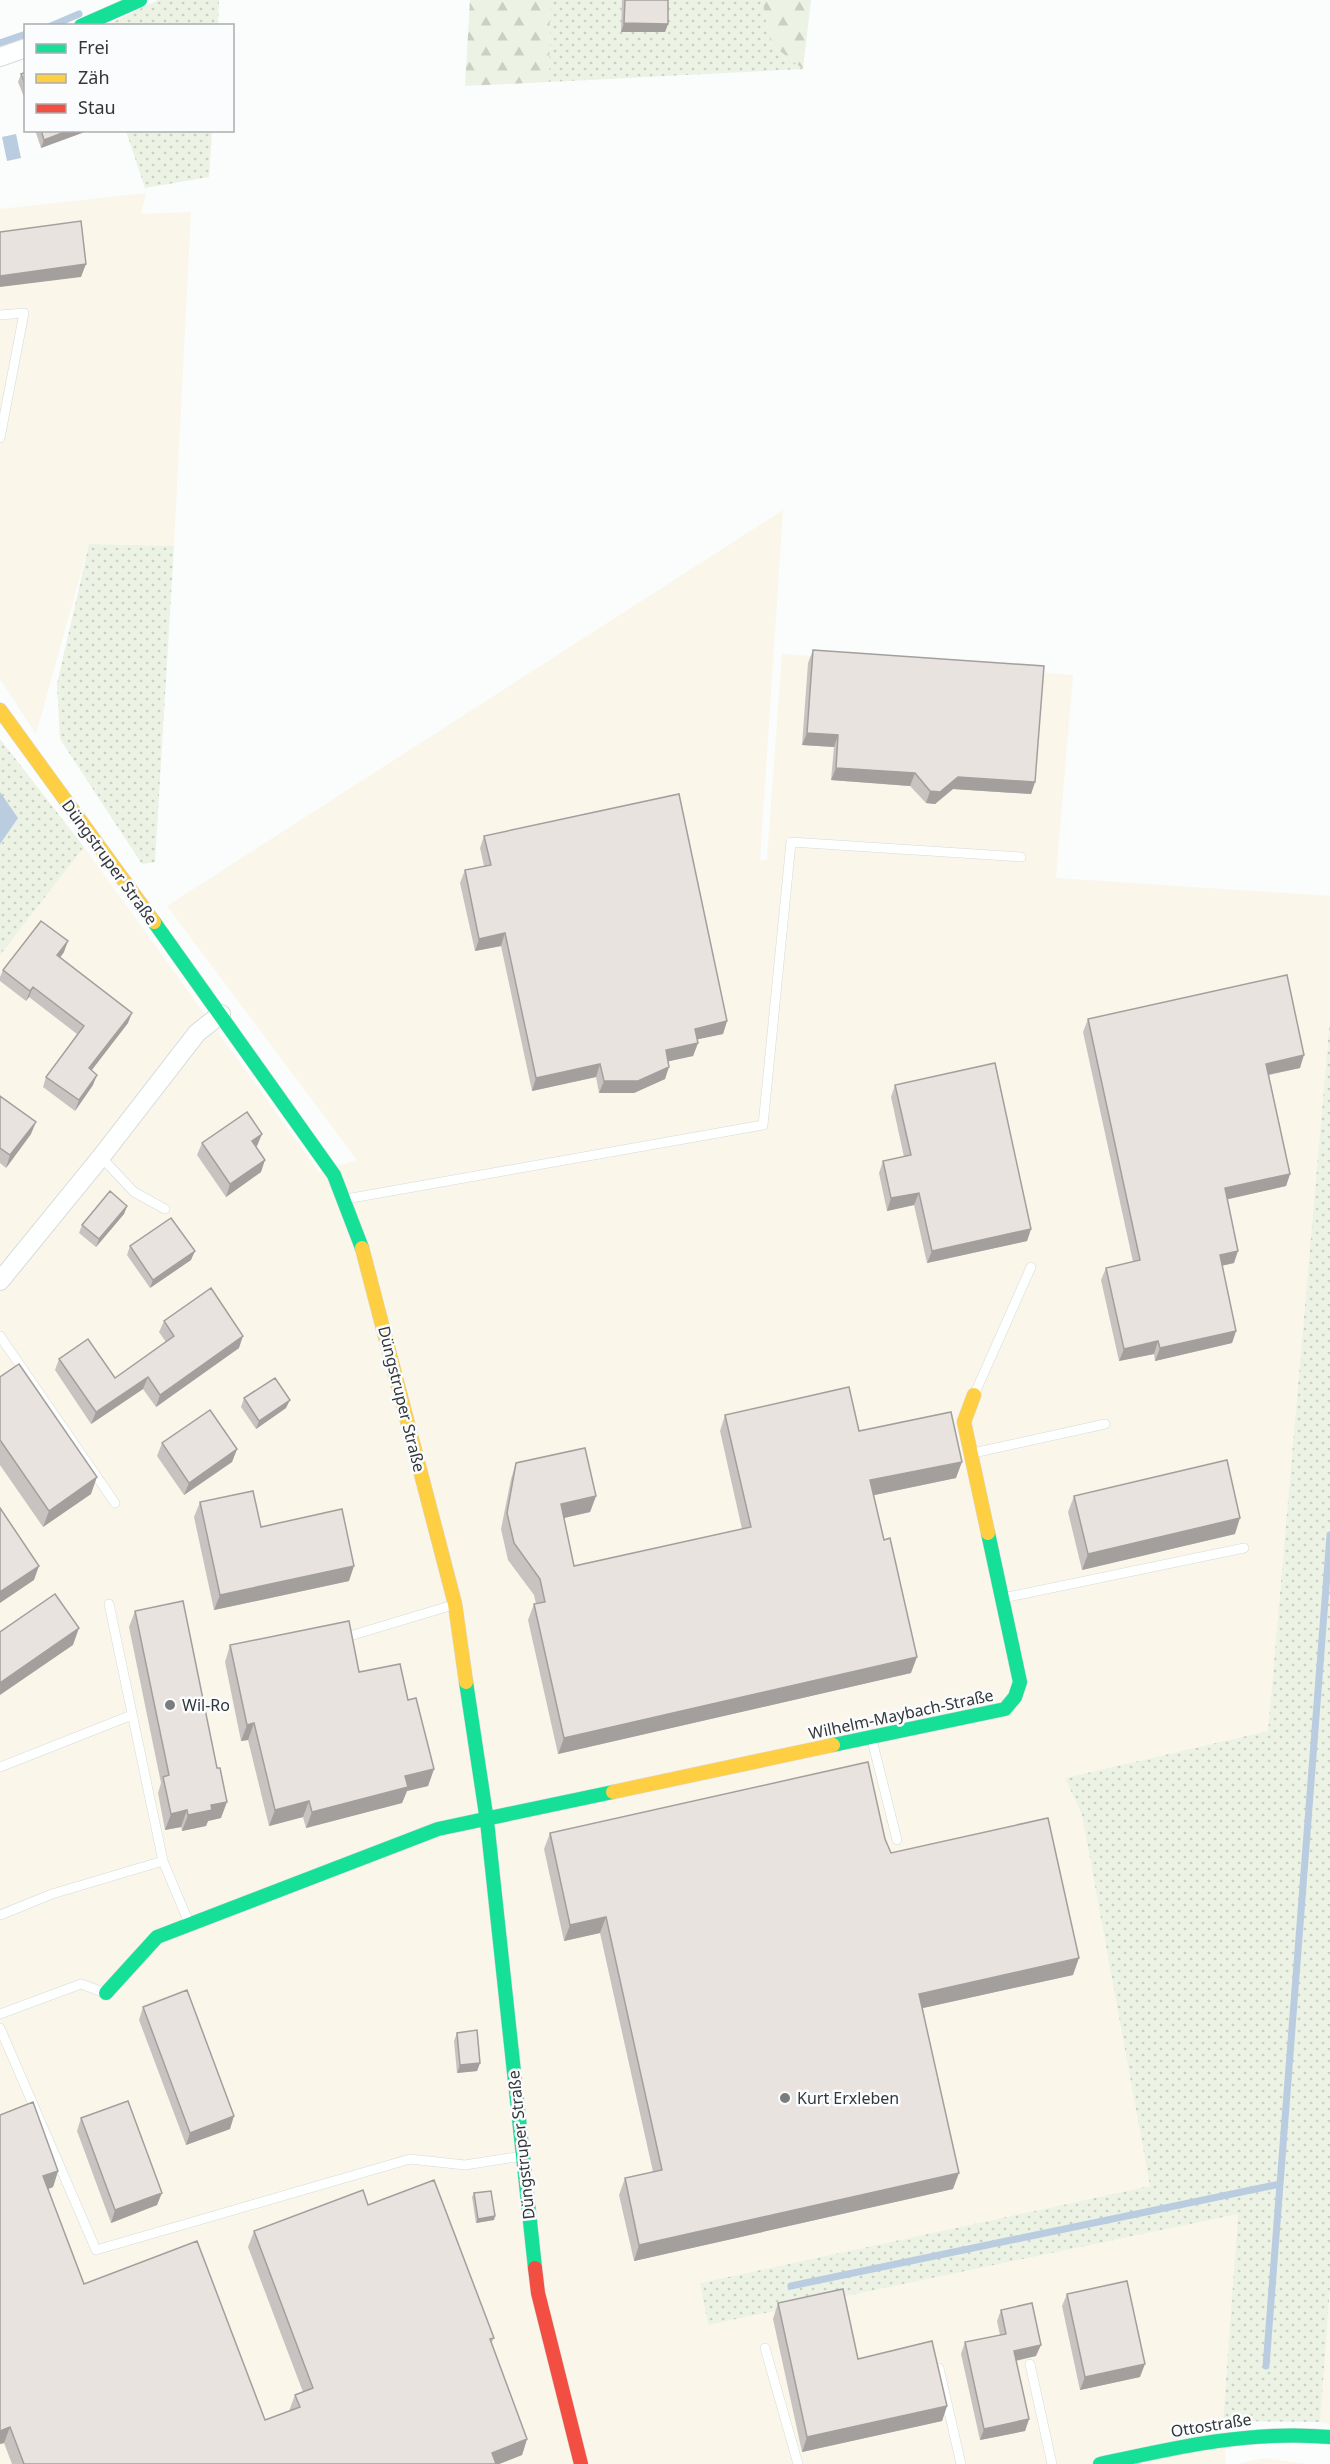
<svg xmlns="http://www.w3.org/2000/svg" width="1330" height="2464" viewBox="0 0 1330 2464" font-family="'Noto Sans',sans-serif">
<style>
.industrial{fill:#faf6ea}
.grass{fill:url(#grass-dots)}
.forest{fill:url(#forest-firs)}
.water{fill:#baccdf}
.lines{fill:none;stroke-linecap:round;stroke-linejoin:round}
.stream{stroke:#baccdf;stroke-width:7}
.lane-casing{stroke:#d7d9da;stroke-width:10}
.street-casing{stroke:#d7d9da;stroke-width:20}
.fast-casing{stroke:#d7d9da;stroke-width:15}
.slow-casing{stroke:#d7d9da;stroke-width:15}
.jam-casing{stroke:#d7d9da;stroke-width:15}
.lane{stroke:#feffff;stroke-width:9}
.street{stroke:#feffff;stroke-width:18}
.fast{stroke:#16e098;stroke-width:14}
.slow{stroke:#ffcf43;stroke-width:14}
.jam{stroke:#f24e42;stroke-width:14}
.wall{fill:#c8c3c1}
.shaded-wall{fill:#a39f9d}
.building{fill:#e9e3e0;stroke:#a39f9d;stroke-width:1.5}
.poi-dot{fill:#7a7c7e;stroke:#fafcfd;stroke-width:2}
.labels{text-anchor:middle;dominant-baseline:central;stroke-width:5;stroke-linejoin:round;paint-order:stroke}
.street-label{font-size:16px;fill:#34373a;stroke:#fafcfd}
.poi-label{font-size:16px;fill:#34373a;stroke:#fafcfd;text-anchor:start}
</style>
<defs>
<pattern id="grass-dots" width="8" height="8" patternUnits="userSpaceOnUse" patternTransform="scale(1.5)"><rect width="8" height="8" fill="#ecf2e4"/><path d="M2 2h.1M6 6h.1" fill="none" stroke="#cbd0c4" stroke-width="1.8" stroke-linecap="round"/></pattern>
<pattern id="forest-firs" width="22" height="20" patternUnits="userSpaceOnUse" patternTransform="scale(1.5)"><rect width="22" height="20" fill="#ecf2e4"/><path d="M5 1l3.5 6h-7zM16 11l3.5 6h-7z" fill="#cbd0c4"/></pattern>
</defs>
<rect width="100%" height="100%" fill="#fbfcfc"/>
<path class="industrial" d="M146 193 141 214 191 212 174 546 89 544 36 734 0 679V209Z
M783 510 760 860H767L782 654 1073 675 1056 878 1330 896V1018L1268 1731 1065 1778 1082 1815 1150 2186 700 2283 708 2325 1238 2214 1223 2421 1226 2464H0V955L84 847 319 1172 357 1160 167 906Z
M1330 2288V2424L1320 2422Z
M1265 2458 1307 2464H1236Z"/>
<path class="grass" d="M158 0H219L218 25 105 26Z
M550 0H762L771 44 803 69 549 82Z
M126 131H212L209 177 145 188Z
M89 544 174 546 155 862 142 864 60 739 57 684Z
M0 739 84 847 0 955Z
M1330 1018V2288L1320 2422 1223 2421 1238 2214 708 2325 700 2283 1150 2186 1082 1815 1065 1778 1268 1731Z"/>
<path class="forest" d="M470 0H550L549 82 465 86Z
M762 0H811L803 69 771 44Z"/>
<path class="water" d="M16 134 21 158 7 161 2 137Z
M0 792 18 818 0 844Z"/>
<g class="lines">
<path class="stream" d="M51 26 79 14
M0 43 26 34
M791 2286 1280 2184
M1266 2366 1330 1535"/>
<defs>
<path id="lane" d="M0 315 24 313 0 438
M101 1157 134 1192 165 1209
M346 1199 763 1125 791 842 1021 857
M0 1336 115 1503
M975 1393 1031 1267
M973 1453 1105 1424
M1003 1598 1244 1548
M109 1604 163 1861 189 1923
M353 1635 453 1605
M872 1740 897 1840
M0 1767 132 1715
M0 1915 52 1894 163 1861
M0 2014 81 1984 103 1992
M0 2028 96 2250 410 2159 465 2165 522 2156
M765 2348 798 2464
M1030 2364 1052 2464
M939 2368 961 2464"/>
<path id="street" d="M0 57 26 48
M0 1281 101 1157 197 1033 221 1014"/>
<path id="fast" d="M81 26 140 0
M154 922 334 1175 362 1248
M466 1682 487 1821 535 2268
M833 1745 1005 1709 1015 1697 1020 1682 988 1533
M106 1993 157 1937 438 1829 613 1792
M1100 2464C1177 2447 1251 2430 1330 2437"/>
<path id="slow" d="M0 710 154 922
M362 1248 455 1604 466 1682
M974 1395 964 1422 988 1533
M613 1792 833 1745"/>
<path id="jam" d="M535 2268 538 2293 581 2464"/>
</defs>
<use href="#lane" class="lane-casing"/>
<use href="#street" class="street-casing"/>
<use href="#fast" class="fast-casing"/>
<use href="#slow" class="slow-casing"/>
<use href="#jam" class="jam-casing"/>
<use href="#lane" class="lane"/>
<use href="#street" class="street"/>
<use href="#fast" class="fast"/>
<use href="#slow" class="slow"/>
<use href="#jam" class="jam"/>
</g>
<path class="wall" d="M622 0H668V24L665 32H621Z
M26 72V102L18 82 21 74Z
M35 130H90L41 148Z
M813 650 1035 782 1031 794 953 789 935 804 926 803 910 786 831 780 834 747 802 745 808 663Z
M484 836 727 1021 723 1034 697 1039 698 1043 693 1056 668 1061 665 1079 634 1093H599L596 1077 532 1091 501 946 475 951 460 883 465 870 484 866 480 848Z
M64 952 60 957 128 1023 91 1070 93 1085 75 1111 43 1087 46 1077 77 1034 29 997 26 1001 0 981V977L3 970Z
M1088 1019 1300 1068 1269 1075 1290 1174 1286 1186 1227 1199 1234 1263 1222 1266 1236 1331 1232 1343 1155 1361 1154 1354 1119 1361 1101 1280 1106 1268 1133 1262 1083 1032Z
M895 1085 1031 1229 1027 1241 927 1263 914 1205 887 1211 879 1173 883 1161 904 1157 891 1097Z
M0 1096 31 1134 6 1168 0 1163Z
M262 1134 256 1147 261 1172 226 1197 197 1155 202 1143Z
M127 1206 124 1214 96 1247 79 1233 82 1225Z
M130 1246 191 1260 150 1288 127 1255Z
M164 1321 239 1348 156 1407 143 1389 91 1424 55 1370 59 1359 115 1378 166 1342 159 1332Z
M0 1377 91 1494 43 1527 0 1465Z
M244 1398 286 1408 256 1429 241 1407Z
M725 1415 859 1431 956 1478 874 1495 911 1673 558 1754 528 1620 534 1604H536L534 1595 508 1560 501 1529 511 1479 516 1463 596 1496 590 1512 564 1518 574 1566 742 1529 720 1431Z
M162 1443 237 1449 232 1462 184 1495 157 1456Z
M1074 1496 1235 1534 1082 1570 1068 1512Z
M200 1502 261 1527 349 1581 214 1610 194 1517Z
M135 1611 221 1818 208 1821 206 1826 182 1831 181 1827 165 1830 158 1793 161 1783 129 1627Z
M230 1645 359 1672 408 1700 434 1769 428 1786 407 1791 402 1803 306 1828 303 1817 269 1826 248 1740 241 1741 225 1662Z
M550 1833 885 1839 891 1853 1073 1975 923 2008 953 2189 634 2261 619 2195 625 2178 653 2172 600 1933 564 1941 544 1849Z
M143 2007 230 2129 186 2145 139 2020Z
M457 2033 480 2063 477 2071 457 2073 454 2041Z
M0 2115 58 2171 53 2187 48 2189 84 2284 265 2420 289 2411 295 2395 303 2392 248 2247 254 2231 368 2205 494 2338 491 2344 527 2439 522 2455 499 2464H12L4 2443 0 2444Z
M81 2118 157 2205 111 2223 77 2131Z
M474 2193 495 2216 494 2220 476 2223 472 2197Z
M1067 2294 1140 2377 1080 2390 1062 2306Z
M778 2303 858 2359 947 2406 942 2421 802 2452 773 2319Z
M1001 2310 1036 2356 1016 2361 1029 2419 1025 2431 980 2440 961 2354 965 2342 1000 2335 997 2321Z"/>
<path class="shaded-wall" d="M624 23 668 24 665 32H621Z
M70 130H90L41 148 44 140Z
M86 264 81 277 0 287V276Z
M807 733 838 735 834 747 802 745Z
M836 768 915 773 910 786 831 780Z
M958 777 1035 782 1031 794 953 789 935 804 926 803 930 791Z
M505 933 501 946 475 951 479 939Z
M68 941 64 952 54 966 57 955Z
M33 987 29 997 26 1001 30 991Z
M132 1013 128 1023 85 1079 89 1068Z
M727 1021 723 1034 690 1041 695 1029Z
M698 1043 693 1056 661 1063 666 1050Z
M1304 1055 1300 1068 1262 1076 1266 1064Z
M600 1064 596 1077 532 1091 536 1078Z
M669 1067 665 1079 634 1093H599L604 1081Z
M97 1075 93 1085 75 1111 79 1100Z
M36 1122 31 1134 6 1168 10 1155Z
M262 1134 257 1146 248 1153 252 1141Z
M265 1160 261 1172 226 1197 230 1184Z
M1290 1174 1286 1186 1220 1201 1225 1188Z
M919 1193 914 1205 887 1211 891 1198Z
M127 1206 124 1214 96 1247 99 1239Z
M1031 1229 1027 1241 927 1263 932 1251Z
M195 1251 191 1260 150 1288 153 1280Z
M1238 1251 1234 1263 1215 1267 1220 1255Z
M1236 1331 1232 1343 1155 1361 1160 1348Z
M243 1336 239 1348 156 1407 160 1395Z
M1158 1341 1154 1354 1119 1361 1124 1349Z
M148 1377 143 1389 91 1424 96 1412Z
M290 1400 286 1408 256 1429 259 1421Z
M237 1449 232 1462 184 1495 189 1483Z
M962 1462 956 1478 865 1497 870 1480Z
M97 1477 91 1494 43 1527 49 1511Z
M596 1496 590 1512 555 1520 561 1504Z
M1240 1518 1235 1534 1082 1570 1088 1554Z
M39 1566 34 1580 0 1603V1592Z
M354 1566 349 1581 214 1610 220 1595Z
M79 1628 73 1645 0 1695V1683Z
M917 1657 911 1673 558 1754 564 1738Z
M254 1723 248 1740 241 1741 247 1725Z
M434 1769 428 1786 407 1791 402 1803 306 1828 312 1812 405 1776Z
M309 1801 303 1817 269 1826 275 1810Z
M227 1802 221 1818 208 1821 206 1826 182 1831 188 1815 211 1805Z
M187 1810 181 1827 165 1830 171 1814Z
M606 1917 600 1933 564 1941 570 1925Z
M1079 1958 1073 1975 914 2010 919 1994Z
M480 2063 477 2071 457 2073 460 2065Z
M234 2116 230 2129 186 2145 190 2133Z
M58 2171 53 2187 38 2193 43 2176Z
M959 2173 953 2189 634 2261 639 2245Z
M162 2193 157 2205 111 2223 115 2210Z
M495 2216 494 2220 476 2223 478 2219Z
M1041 2345 1036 2356 1009 2362 1014 2351Z
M1145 2364 1140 2377 1080 2390 1085 2377Z
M947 2406 942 2421 802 2452 807 2437Z
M1029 2419 1025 2431 980 2440 984 2429Z
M10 2427 4 2443 0 2444V2431Z
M527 2439 522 2455 499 2464H488L492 2453Z"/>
<path class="building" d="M625 0H668V24L624 23Z
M26 72V86L21 74Z
M41 130H70L44 140Z
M81 221 86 264 0 276V232Z
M813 650 1044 666 1035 782 958 777 940 792 930 791 915 773 836 768 838 735 807 733Z
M679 794 727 1021 695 1029 698 1043 666 1050 669 1067 638 1081H604L600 1064 536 1078 505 933 479 939 465 870 491 865 484 836Z
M41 921 68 941 57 955 132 1013 89 1068 97 1075 79 1100 46 1077 84 1026 33 987 30 991 3 970Z
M1287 975 1304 1055 1266 1064 1290 1174 1225 1188 1238 1251 1220 1255 1236 1331 1160 1348 1158 1341 1124 1349 1106 1268 1140 1260 1088 1019Z
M995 1063 1031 1229 932 1251 919 1193 891 1198 883 1161 911 1155 895 1085Z
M0 1096 36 1122 10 1155 0 1148Z
M247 1112 262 1134 252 1141 265 1160 230 1184 202 1143Z
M110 1191 127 1206 99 1239 82 1225Z
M171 1218 195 1251 153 1280 130 1246Z
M211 1288 243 1336 160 1395 148 1377 96 1412 59 1359 88 1339 115 1378 174 1336 164 1321Z
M19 1364 97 1477 49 1511 0 1440V1377Z
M275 1378 290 1400 259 1421 244 1398Z
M849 1387 859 1431 951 1412 962 1462 870 1480 884 1540 890 1538 917 1657 564 1738 534 1604 545 1602 540 1579 514 1543 507 1513 516 1463 585 1448 596 1496 561 1504 574 1566 751 1527 725 1415Z
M210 1410 237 1449 189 1483 162 1443Z
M1227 1460 1240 1518 1088 1554 1074 1496Z
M253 1491 261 1527 342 1509 354 1566 220 1595 200 1502Z
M0 1508 39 1566 0 1592Z
M55 1594 79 1628 0 1683V1632Z
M183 1601 217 1768H220L227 1802 211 1805 212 1810 188 1815 187 1810 171 1814 163 1777 169 1775 135 1611Z
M349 1621 359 1672 400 1664 408 1700 416 1698 434 1769 405 1776 408 1787 312 1812 309 1801 275 1810 254 1723 247 1725 230 1645Z
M868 1762 885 1839 891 1853 1048 1818 1079 1958 919 1994 959 2173 639 2245 625 2178 662 2170 606 1917 570 1925 550 1833Z
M187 1990 234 2116 190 2133 143 2007Z
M477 2030 480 2063 460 2065 457 2033Z
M128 2101 162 2193 115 2210 81 2118Z
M33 2102 58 2171 43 2176 84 2284 197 2241 265 2420 300 2407 295 2395 313 2388 254 2231 363 2190 368 2205 434 2180 494 2338 490 2339 527 2439 492 2453 496 2464H24L10 2427 0 2431V2115Z
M491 2191 495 2216 478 2219 474 2193Z
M1127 2281 1145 2364 1085 2377 1067 2294Z
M843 2289 858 2359 932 2341 947 2406 807 2437 778 2303Z
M1032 2303 1041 2345 1014 2351 1029 2419 984 2429 965 2342 1006 2334 1001 2310Z"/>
<g class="poi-dot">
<circle cx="170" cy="1705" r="6"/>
<circle cx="785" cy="2098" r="6"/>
</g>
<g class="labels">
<g class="street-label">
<text transform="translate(110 862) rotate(54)">Düngstruper Straße</text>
<text transform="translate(402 1399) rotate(76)">Düngstruper Straße</text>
<text transform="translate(901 1714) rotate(-12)">Wilhelm-Maybach-Straße</text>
<text transform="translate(521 2145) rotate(-96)">Düngstruper Straße</text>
<text transform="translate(1211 2425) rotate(-9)">Ottostraße</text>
</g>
<g class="poi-label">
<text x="182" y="1705">Wil-Ro</text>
<text x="797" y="2098">Kurt Erxleben</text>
</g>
</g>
<rect x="24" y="24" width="210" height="108" fill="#fafcfd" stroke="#abadaf" stroke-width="1.5"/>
<rect x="36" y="44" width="30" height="9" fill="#16e098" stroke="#abadaf" stroke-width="1.5"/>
<text x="78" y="54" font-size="18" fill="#34373a">Frei</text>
<rect x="36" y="74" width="30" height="9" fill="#ffcf43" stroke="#abadaf" stroke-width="1.5"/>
<text x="78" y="84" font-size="18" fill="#34373a">Zäh</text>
<rect x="36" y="104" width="30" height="9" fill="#f24e42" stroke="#abadaf" stroke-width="1.5"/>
<text x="78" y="114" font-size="18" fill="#34373a">Stau</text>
</svg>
